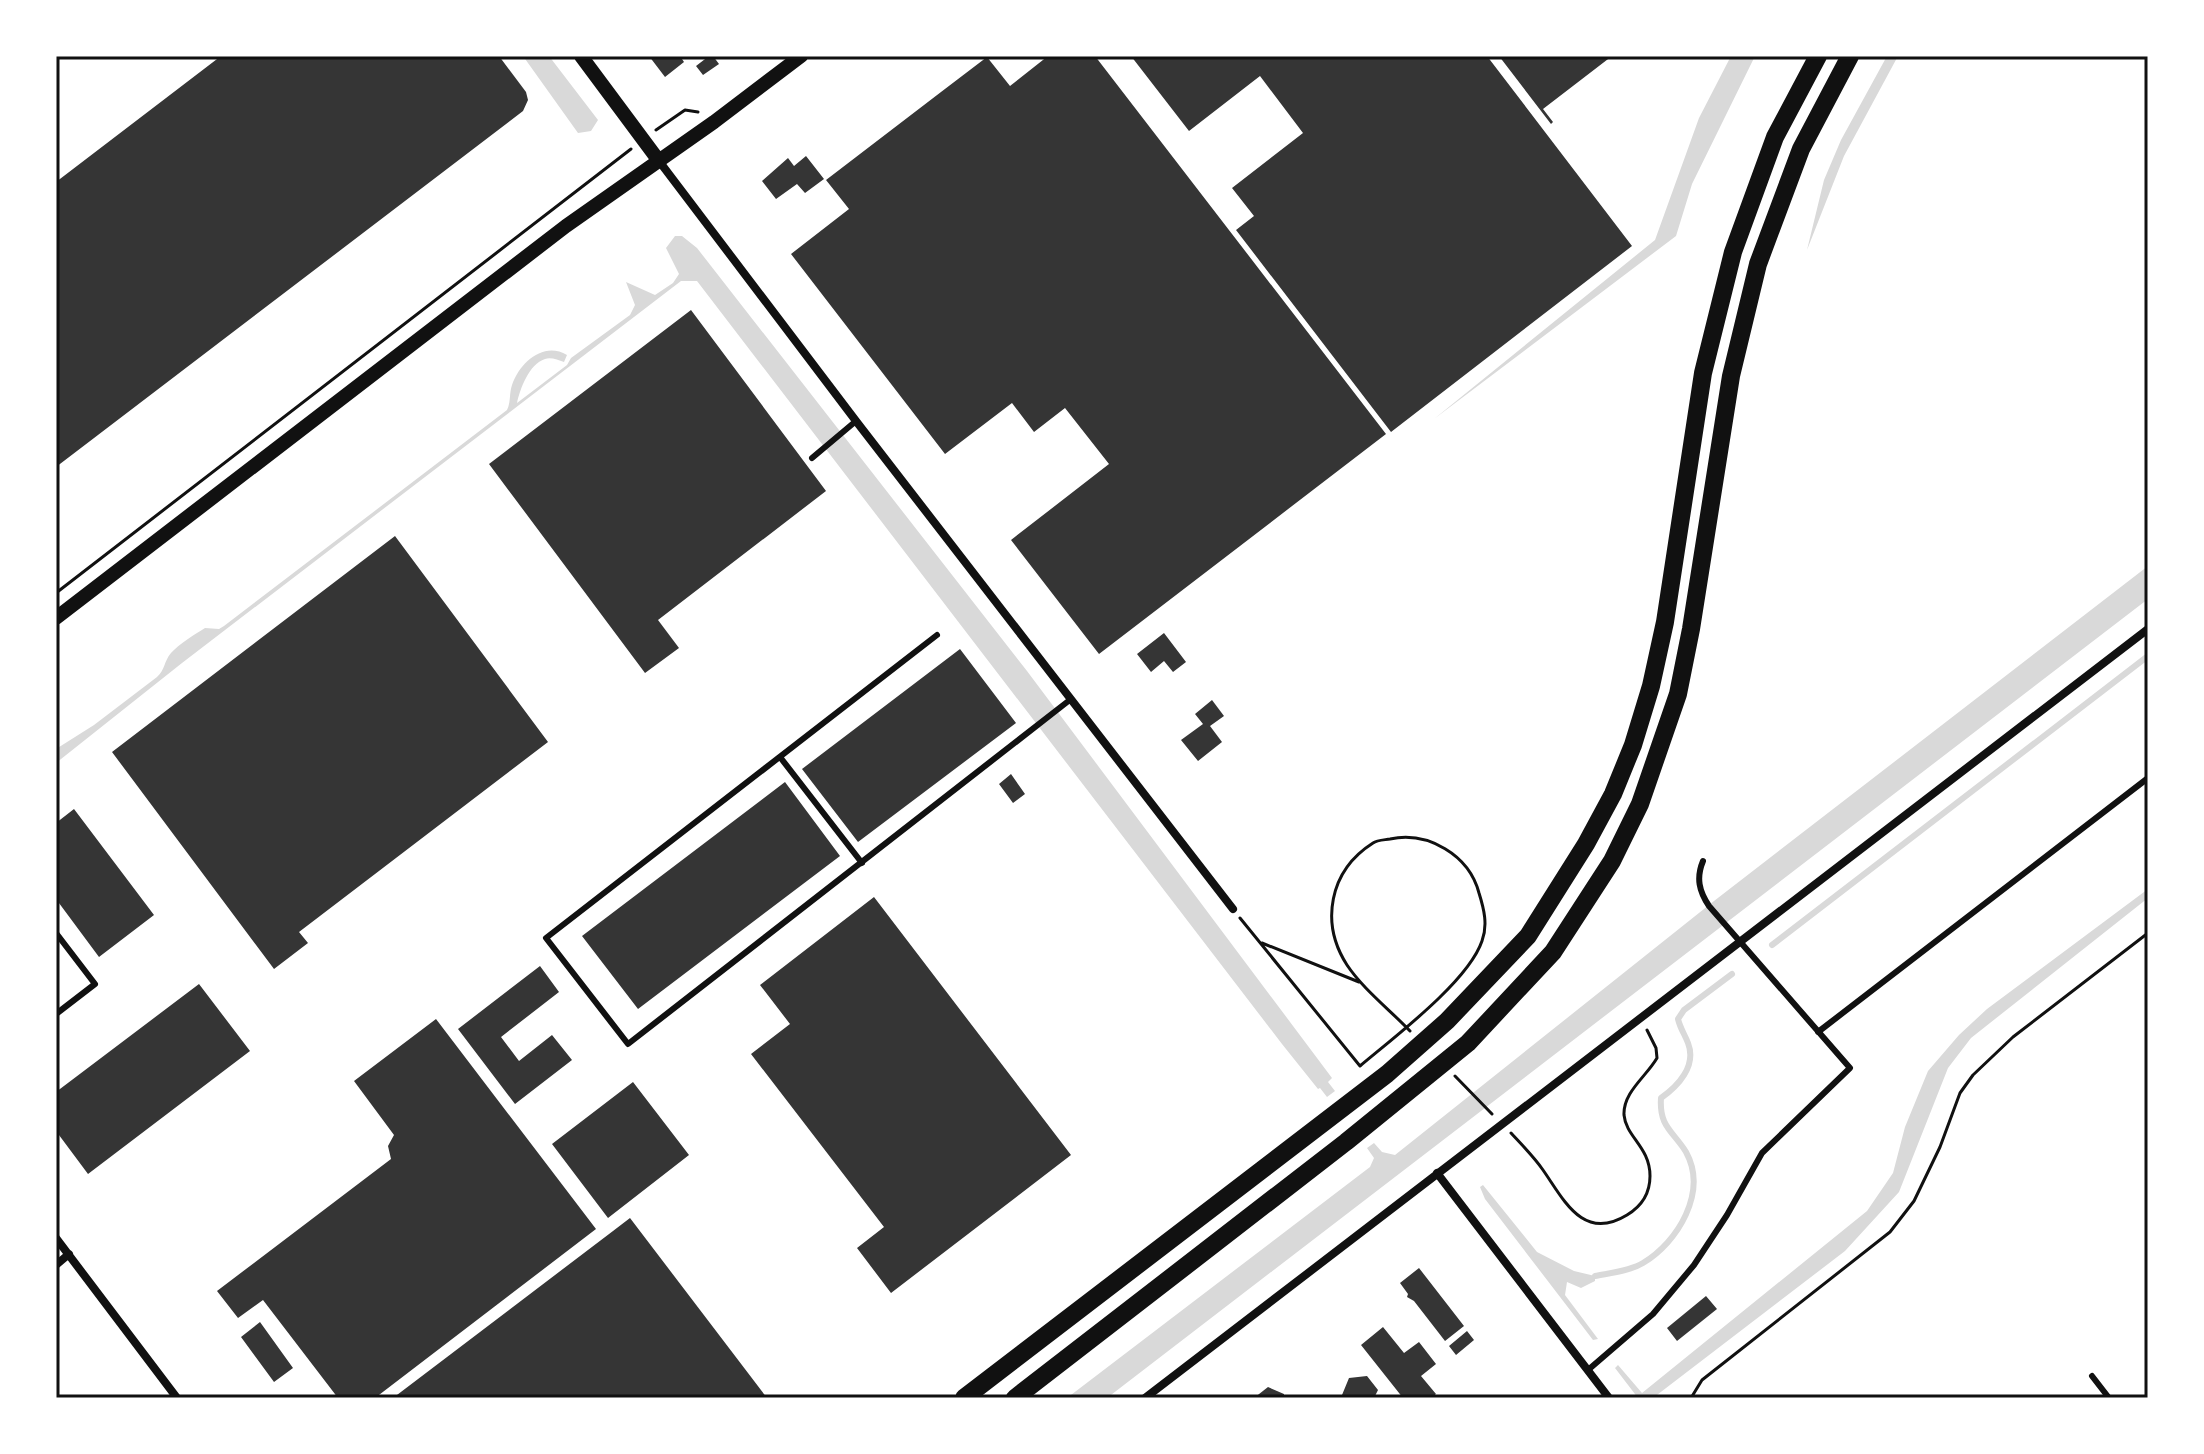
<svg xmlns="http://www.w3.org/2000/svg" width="2204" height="1454" viewBox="0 0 2204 1454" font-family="Rubik,sans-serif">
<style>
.water{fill:#d9d9d9}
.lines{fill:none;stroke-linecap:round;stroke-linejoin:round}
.stream{stroke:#d9d9d9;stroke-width:6}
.building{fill:#353535}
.path{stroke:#111;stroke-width:3}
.service{stroke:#111;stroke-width:6}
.minor{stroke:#111;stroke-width:8}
.tertiary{stroke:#111;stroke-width:14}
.trunk{stroke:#111;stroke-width:18}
.neatline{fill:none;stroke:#111;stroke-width:3}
</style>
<rect width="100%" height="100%" fill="#fff"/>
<path class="water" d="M523 56H549L598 120 591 131 578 133Z
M1731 56H1755L1692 184 1676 236 1434 419 1655 240 1699 118Z
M1887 56H1898L1844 156 1807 250 1824 180 1841 140Z
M675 236H682L697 248 1027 671 1332 1078 1328 1082 1335 1091 1327 1097 1320 1088 1318 1089 1282 1044 697 281H681L182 663 56 763V749L94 725 157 677C165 670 164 661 171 653 179 644 194 635 205 628L219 629 224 626 507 410C511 402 509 394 512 385 520 362 544 341 567 355L564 362C558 360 551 357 545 359 529 364 520 389 517 403L567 365 571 358 630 315 635 305 626 282 655 295 673 283 679 274 666 248Z
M2148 566V599L1107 1398H1067L1370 1167 1374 1158 1367 1148 1374 1143 1382 1152 1395 1155 1714 901Z
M2148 889V898L1971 1038 1948 1068 1899 1192 1845 1251 1653 1398H1638L1615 1368 1618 1365 1642 1393 1867 1211 1893 1173 1905 1127 1928 1071 1959 1035 1987 1009Z
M1483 1185 1537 1252 1574 1271 1595 1276V1281L1581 1288 1567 1282 1565 1295 1598 1339 1593 1340 1485 1199 1480 1187Z"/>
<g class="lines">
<path class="stream" d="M1772 945 2148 656
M1595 1276C1610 1273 1630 1271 1643 1263 1678 1242 1708 1192 1686 1152 1673 1131 1659 1127 1661 1098 1678 1086 1697 1066 1688 1043 1685 1035 1680 1028 1678 1019L1684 1010 1732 974"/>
</g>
<path class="building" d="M221 56H499L526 92 528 100 523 111 56 467V182Z
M649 56H680L684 62 665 77Z
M709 56H713L719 64 703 75 696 66Z
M1048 56H1095L1386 434 1099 654 1011 540 1109 464 1065 408 1034 432 1012 403 945 454 791 254 849 209 826 180 941 92 987 57 1010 86Z
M1131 56H1487L1632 246 1391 432 1236 230 1254 216 1232 188 1303 133 1260 76 1189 131Z
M1499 56H1612L1543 109 1553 122 1551 124Z
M806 156 824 179 805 193 797 184 776 199 762 181 788 158 794 166Z
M691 310 826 491 658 620 679 648 645 673 489 464Z
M395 536 548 742 299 932 308 943 274 969 112 752Z
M1164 633 1186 662 1173 672 1164 661 1151 672 1137 654Z
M960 649 1016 723 858 842 802 769Z
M1212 700 1224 716 1210 726 1222 742 1198 761 1181 740 1203 724 1195 714Z
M1011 774 1025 794 1013 803 999 784Z
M785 782 840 856 638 1009 582 936Z
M74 809 154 915 99 957 56 899V823Z
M874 897 1071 1155 891 1293 857 1248 884 1227 751 1054 790 1024 760 985Z
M540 966 559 992 501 1037 519 1061 552 1035 572 1060 515 1104 458 1029Z
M199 984 250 1051 88 1174 56 1131V1092Z
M436 1019 596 1229 375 1398H338L263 1300 238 1318 217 1291 391 1159 388 1146 394 1135 354 1081Z
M633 1082 689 1155 608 1218 552 1144Z
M630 1218 767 1398H393L613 1231Z
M1419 1268 1464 1326 1445 1341 1414 1301 1407 1297 1408 1294 1400 1283Z
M1706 1296 1717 1309 1677 1341 1667 1328Z
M260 1322 293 1368 274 1382 241 1337Z
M1383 1327 1404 1353 1419 1342 1436 1364 1421 1376 1436 1394 1431 1398H1403L1361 1345Z
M1467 1331 1474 1340 1456 1355 1449 1346Z
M1367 1376 1378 1390 1374 1398H1345L1342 1395 1349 1378Z
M1268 1387 1284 1394V1398H1254Z"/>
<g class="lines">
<path class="path" d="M656 130 685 110 698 112
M56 593 631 149
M1240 918 1360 1066C1393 1038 1468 982 1482 941 1488 925 1484 909 1479 893 1469 855 1428 831 1390 839 1384 840 1377 840 1373 843 1329 871 1320 923 1347 965 1363 989 1390 1010 1410 1031
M1262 943 1359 982
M1455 1076 1492 1114
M1511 1133C1522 1145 1534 1157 1543 1170 1564 1200 1583 1242 1627 1215 1642 1206 1650 1194 1650 1176 1650 1147 1626 1137 1624 1115 1623 1092 1646 1077 1657 1058L1656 1048 1647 1030
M1691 1398 1702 1380 1890 1232 1914 1201 1940 1147 1960 1093 1973 1075 2013 1037 2148 933"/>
<path class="service" d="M812 458 856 421
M937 635 546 938 628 1044 1071 699
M780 757 862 863
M56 933 95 984 56 1014
M1818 1032 2148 778
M1588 1370 1653 1314 1694 1265 1727 1215 1762 1153 1850 1068 1709 906C1699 891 1696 878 1703 861
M2092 1376 2109 1398"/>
<path class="minor" d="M659 161 856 421 1233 909
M1437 1173 1609 1398
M56 1238 177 1398
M56 1265 69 1254
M1145 1398 2148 629"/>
<path class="tertiary" d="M581 56 659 161
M56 618 566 226 714 122 801 56"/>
<path class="trunk" d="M964 1398 1387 1074 1447 1021 1528 936 1586 844 1613 794 1633 745 1651 686 1665 622 1703 373 1733 252 1775 137 1818 56
M1015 1398 1346 1142 1468 1043 1553 952 1612 861 1640 804 1678 694 1691 629 1731 376 1758 264 1801 149 1850 56"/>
</g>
<rect width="2204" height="1454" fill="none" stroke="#ffffff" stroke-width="116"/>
<rect x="58" y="58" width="2088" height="1338" class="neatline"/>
</svg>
